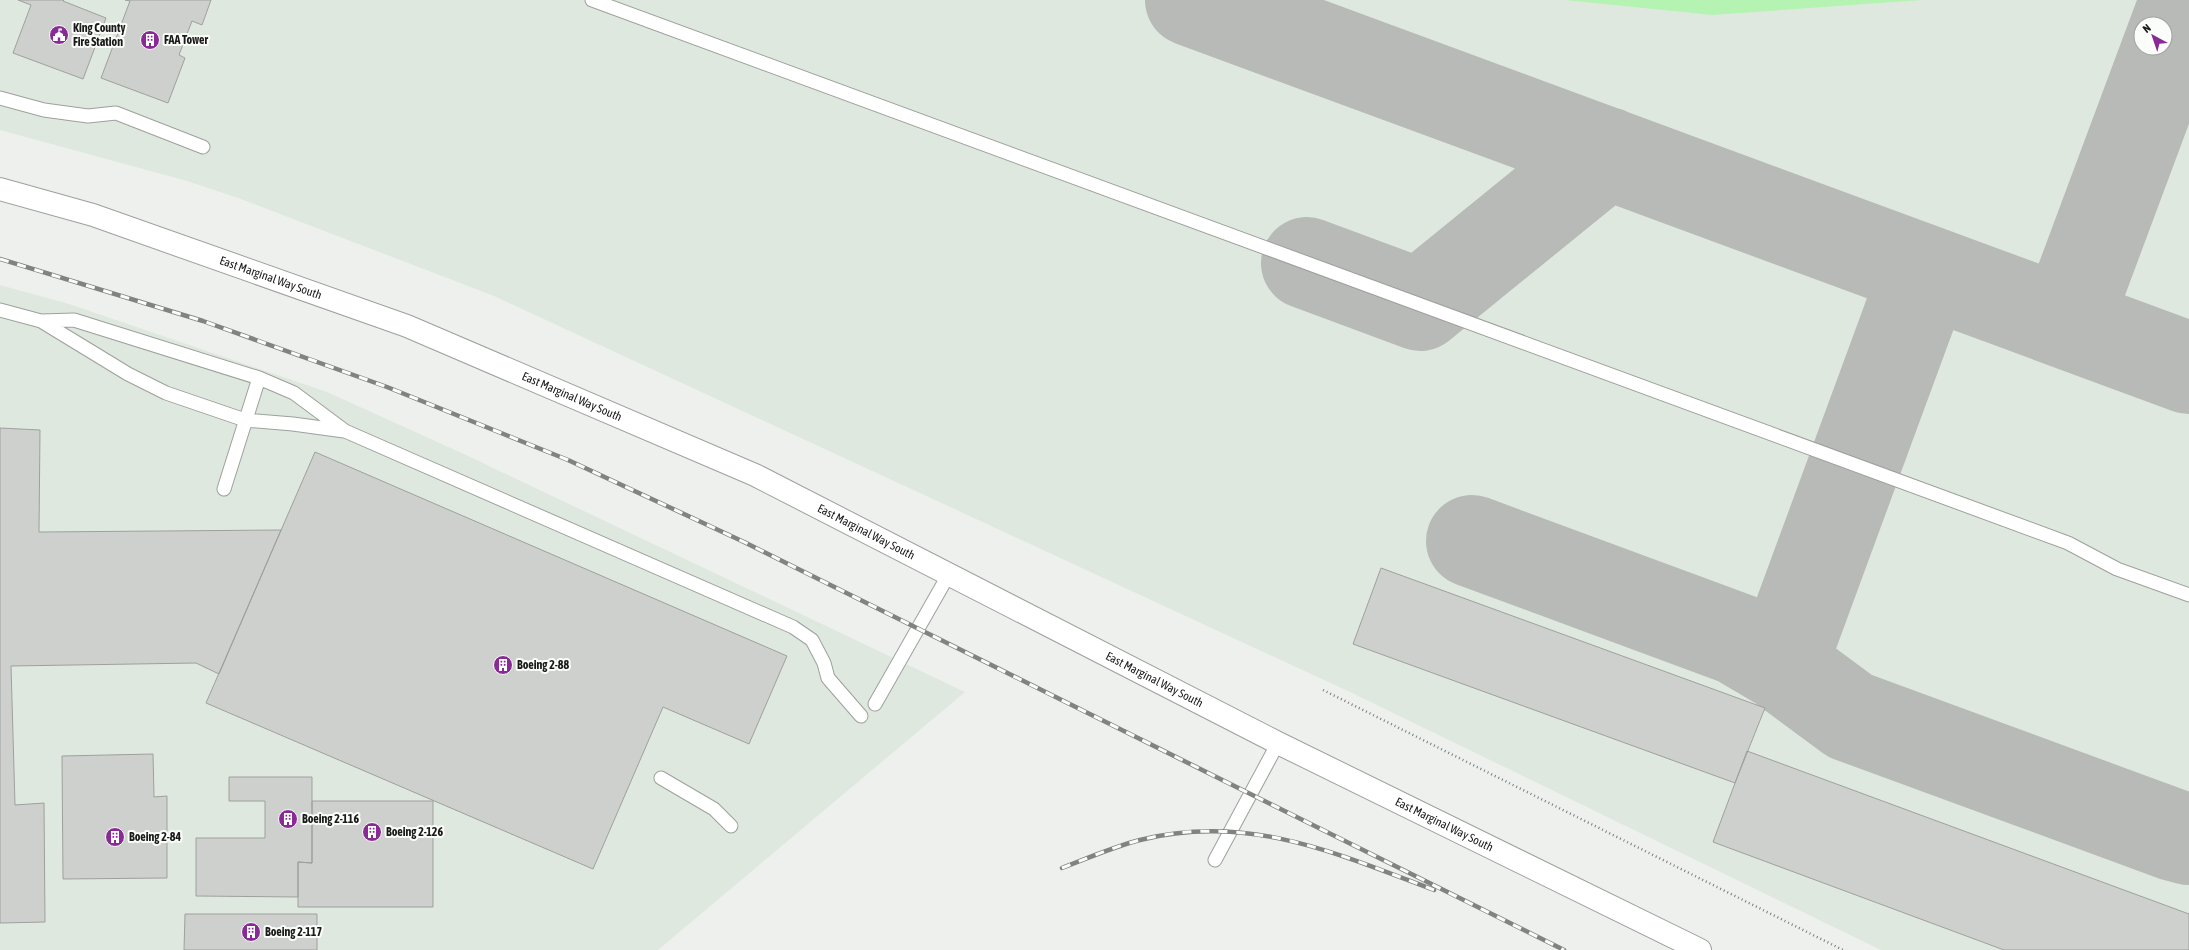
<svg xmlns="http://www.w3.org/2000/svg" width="2189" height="950" viewBox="0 0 2189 950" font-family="'Asap Condensed',sans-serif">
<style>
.built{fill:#dfe8df;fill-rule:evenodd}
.green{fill:#b5f3b3}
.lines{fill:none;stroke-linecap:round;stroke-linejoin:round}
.taxiway{stroke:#b7bab7;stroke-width:92}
.building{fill:#cdd0cd;stroke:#9ea09e}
.service-casing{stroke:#9da09d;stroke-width:15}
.primary-casing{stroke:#9da09d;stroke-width:24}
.path{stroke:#7c7e7c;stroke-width:2.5;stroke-dasharray:1 3;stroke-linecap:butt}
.service{stroke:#fff;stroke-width:13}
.primary{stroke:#fff;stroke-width:22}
.rail-casing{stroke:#818381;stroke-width:4.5}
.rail{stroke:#fbfdfa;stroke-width:3;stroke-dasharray:9;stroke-linecap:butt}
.labels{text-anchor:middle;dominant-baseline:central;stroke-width:4;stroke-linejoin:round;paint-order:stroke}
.poi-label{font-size:12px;font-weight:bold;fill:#191a19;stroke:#fbfdfa;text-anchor:start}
.street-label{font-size:12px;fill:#191a19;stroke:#fbfdfa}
</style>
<rect width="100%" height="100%" fill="#edf0ed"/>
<path class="built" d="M0 0H2189V950H1881L1350 692 494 296 241 199 187 181 0 130ZM2141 24H2165V48H2141Z
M0 285 69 304 327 392 466 455 965 692 658 950H0Z"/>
<path class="green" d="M1565 0H1922L1712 15Z"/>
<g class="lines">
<path class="taxiway" d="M1191 0 2189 368
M1307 263 1420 305 1607 153
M2066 322 2186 0
M1472 541 1737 639 1781 665 1850 716 2174 835 2189 839
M1781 665 1926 271"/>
</g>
<path class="building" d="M18 0H64L63 1 106 18 83 79 13 53 31 5Z
M125 0H211L202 25 192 21 179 55 185 58 168 103 101 78 130 1Z
M0 428 40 430 39 532 281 530 219 674 196 663 11 666 15 805 44 803 45 922 0 923Z
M315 452 787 656 749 744 663 707 593 869 206 703Z
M1381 568 1765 708 1735 783 1353 644Z
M1747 751 2189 914V950H2004L1713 842Z
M153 754 154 797 167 796V878L63 879 62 756Z
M229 777H312V863L298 862V897L196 896V838H265V801H229Z
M312 801H433V907H298V862L312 863Z
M185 914H317V950H184Z"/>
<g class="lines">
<defs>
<path id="service" d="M592 0 2068 543 2117 569 2189 595
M0 98 44 110 88 116 116 113 203 147
M0 310 41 321 74 320 259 378 294 393 345 431 793 627 812 640 824 663 828 678 861 716
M41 321 128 374 166 393 245 420 293 424 344 431
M224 489 259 378
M875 704 949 574
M661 778 714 809 731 826
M1215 860 1278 743"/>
<g id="primary">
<path id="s1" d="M0 189 93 215 407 326 755 475 1278 743 1700 950"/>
</g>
</defs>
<use href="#service" class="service-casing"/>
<use href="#primary" class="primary-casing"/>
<path class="path" d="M1323 690 1843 950"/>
<use href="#service" class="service"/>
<use href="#primary" class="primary"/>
<defs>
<path id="rail" d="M0 259 203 321 387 387 568 460 744 542 1564 950
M1062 868C1088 858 1113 847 1140 840 1248 813 1336 853 1434 890"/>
</defs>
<use href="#rail" class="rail-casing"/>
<use href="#rail" class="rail"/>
</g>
<defs>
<symbol id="civic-disc" viewBox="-11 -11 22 22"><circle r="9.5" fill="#882b95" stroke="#fbfdfa"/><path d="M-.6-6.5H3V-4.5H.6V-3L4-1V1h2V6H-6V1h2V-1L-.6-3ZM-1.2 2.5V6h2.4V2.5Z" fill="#fff"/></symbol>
<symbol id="building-disc" viewBox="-11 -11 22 22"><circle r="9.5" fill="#882b95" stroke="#fbfdfa"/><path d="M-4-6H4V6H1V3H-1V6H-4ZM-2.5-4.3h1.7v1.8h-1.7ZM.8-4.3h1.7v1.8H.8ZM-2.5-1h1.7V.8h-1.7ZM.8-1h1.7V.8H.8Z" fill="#fff"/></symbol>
</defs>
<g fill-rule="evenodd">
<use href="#civic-disc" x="48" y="24" width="22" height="22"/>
<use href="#building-disc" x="139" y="29" width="22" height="22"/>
<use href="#building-disc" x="492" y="654" width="22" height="22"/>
<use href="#building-disc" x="277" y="808" width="22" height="22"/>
<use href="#building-disc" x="361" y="821" width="22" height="22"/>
<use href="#building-disc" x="104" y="826" width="22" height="22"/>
<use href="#building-disc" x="240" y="921" width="22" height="22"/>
</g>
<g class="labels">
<g class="poi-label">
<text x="73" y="28">King County<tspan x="73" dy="14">Fire Station</tspan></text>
<text x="164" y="40">FAA Tower</text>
<text x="517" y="665">Boeing 2-88</text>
<text x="302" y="819">Boeing 2-116</text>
<text x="386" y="832">Boeing 2-126</text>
<text x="129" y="837">Boeing 2-84</text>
<text x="265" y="932">Boeing 2-117</text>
</g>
<g class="street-label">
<text stroke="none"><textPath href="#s1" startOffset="285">East Marginal Way South</textPath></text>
<text stroke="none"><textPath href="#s1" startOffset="609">East Marginal Way South</textPath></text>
<text stroke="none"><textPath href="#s1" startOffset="933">East Marginal Way South</textPath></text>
<text stroke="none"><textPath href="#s1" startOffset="1257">East Marginal Way South</textPath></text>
<text stroke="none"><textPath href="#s1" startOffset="1581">East Marginal Way South</textPath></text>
</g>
</g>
<g transform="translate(2153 36) rotate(320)"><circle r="19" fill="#fbfdfa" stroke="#a1a2a0"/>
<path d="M0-3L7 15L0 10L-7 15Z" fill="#882b95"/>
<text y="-6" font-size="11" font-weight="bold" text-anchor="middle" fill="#191a19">N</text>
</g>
</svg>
